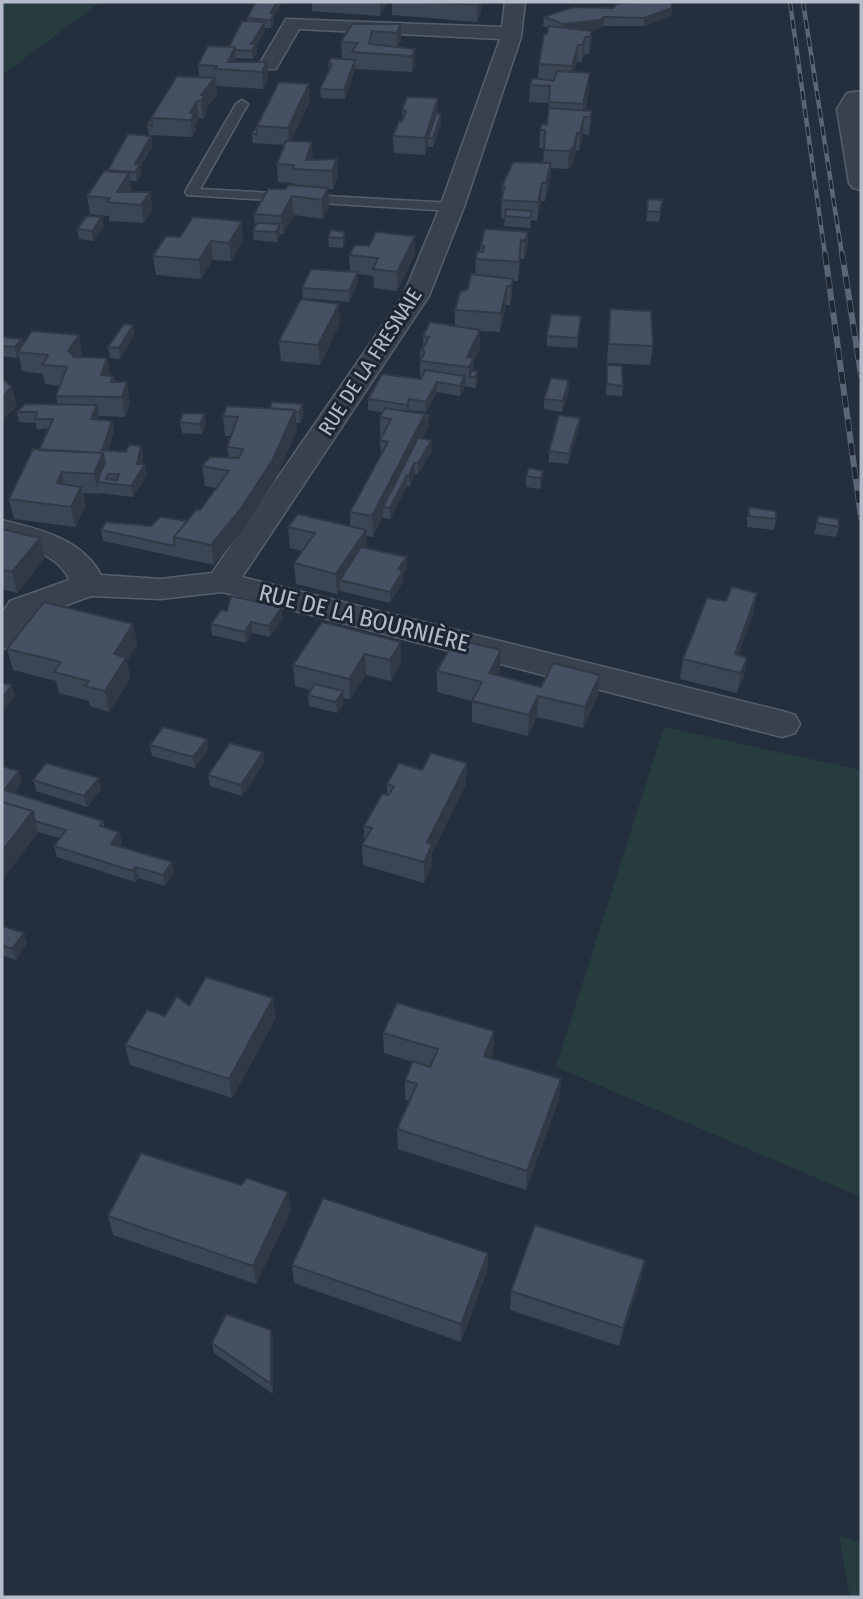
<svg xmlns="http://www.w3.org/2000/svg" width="863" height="1599" viewBox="0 0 863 1599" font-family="'Fira Sans Condensed',sans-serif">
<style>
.green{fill:#263c3f}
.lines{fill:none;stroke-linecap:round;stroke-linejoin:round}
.service-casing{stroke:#565f6c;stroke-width:3}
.minor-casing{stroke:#565f6c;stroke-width:3}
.service{fill:#38414e;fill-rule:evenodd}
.minor{fill:#38414e;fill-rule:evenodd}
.rail-far1-casing{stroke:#5a6575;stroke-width:4.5}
.rail-casing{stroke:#5a6575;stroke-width:6}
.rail-far1{stroke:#1d2633;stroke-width:2.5;stroke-dasharray:9;stroke-linecap:butt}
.rail{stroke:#1d2633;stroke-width:4.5;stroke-dasharray:12;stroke-linecap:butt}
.wall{fill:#3b4654}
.shaded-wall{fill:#303945}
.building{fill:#455162;stroke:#303945;stroke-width:2;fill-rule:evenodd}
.labels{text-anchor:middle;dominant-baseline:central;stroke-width:6;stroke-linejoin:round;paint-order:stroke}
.far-street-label{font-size:21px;fill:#b4bcc9;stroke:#1d2633}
.street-label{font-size:24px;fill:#b4bcc9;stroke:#1d2633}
</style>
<rect width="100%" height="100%" fill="#242f3e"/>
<path class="green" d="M2 2H100L2 75Z
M664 727 861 770V1197L556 1067Z
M839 1535 861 1543V1597H850Z"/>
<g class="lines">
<defs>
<path id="service" d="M242 100 248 104 200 189 452 203 459 207 452 211 187 195 185 192 236 104Z"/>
<path id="minor" d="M505 2H525L521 37 464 207 429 296 242 577 782 711 795 715 800 724 795 733 782 737 222 592 160 599 91 596 34 617 14 646 2 649V613L10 601 69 580C60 555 25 547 2 540V520C39 529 82 539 101 575L160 579 212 573 403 296 440 207 500 39 299 29 276 69H262L259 65 286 19 502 27Z
M861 91V190L853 188 849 183 837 109 847 93Z"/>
</defs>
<use href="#service" class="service-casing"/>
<use href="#minor" class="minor-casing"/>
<use href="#service" class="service"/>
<use href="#minor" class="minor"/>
<defs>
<path id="rail-far1" d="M790 2 825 255
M803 2 842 255"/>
<path id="rail" d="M825 253 861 517
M842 253 861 375"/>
</defs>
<use href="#rail-far1" class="rail-far1-casing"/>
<use href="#rail" class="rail-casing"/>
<use href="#rail-far1" class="rail-far1"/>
<use href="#rail" class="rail"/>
</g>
<path class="wall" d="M256 2H282L274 16V23L271 28H265V31L256 46 257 53 253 59 236 58V62H267L268 79 263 89 217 86 216 83 217 95 206 108 207 113 203 119 199 118 195 125 196 131 192 137 149 135 147 125 151 118 199 77 198 65 229 47 247 21V18Z
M312 2H387L380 16 312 11Z
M392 2H481V11L477 22 392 15Z
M614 2H671L672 8 671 16 644 26H603L599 29 587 30 592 31 591 47 589 54H584L582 62H577L574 72 589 90 585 111H592L589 135 583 134 579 151 576 150 573 164 568 169 551 168 550 181 545 201H541L537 221 531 220 530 228 504 226 505 218H501L502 186 543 163 544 148H539L540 130 547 125 549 103 529 102 530 85 538 79 539 64 549 28 543 26 544 17 613 8 627 3Z
M352 24H401V40L398 47 415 49V66L412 72 355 69 345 99 321 98 320 89 329 72 328 64 353 60 342 58 341 42Z
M310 101 291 141 313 160 337 159 338 177 333 189H328L329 206 323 219 294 215 283 234H280L277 242 254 240 253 231 255 227 254 214 285 189 294 186V183L278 182 277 164 285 145 253 143 252 134 269 102Z
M402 110 441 114V124L433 147H428L425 155 394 153 393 136 403 120Z
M153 145 140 167 141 174 137 181H130L131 192H150L152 210 144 223 109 221V216L90 214 87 196 108 171V170Z
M648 199 663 200 659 222 646 221Z
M104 227 93 241 79 239 77 229Z
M345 232V241L343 248 329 247 328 237Z
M528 232 527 251 524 259H520L518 281H512L510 305H506L500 332 480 331V349L474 361V371L478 382 475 388 465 386 460 396 437 392 426 412 409 410V411L429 415V425L422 439 432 451 418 474H415L410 486H407L390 519 383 518V516L373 537 366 536 367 548 407 557V568L403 574V582L390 603 340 591V590L337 594 296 584 294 563 303 551 290 548 288 527 350 526V512L381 455 380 440 382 438 380 437V417L382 412 368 410V399L420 379V351L423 345V336L455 326V310L475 275 476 259 480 252 481 245Z
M415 236V254L397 291 374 288 373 276 358 274V282L349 302 303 298 302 288 350 272 349 255 369 246Z
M180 237 243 240 231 261 213 260 201 279 156 275 153 256Z
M610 309 653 346 650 365 607 363Z
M581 316 577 348 547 346V336Z
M340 323 320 365 281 361 279 341Z
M133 325 134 335 120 359 110 358 108 347Z
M79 335 82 355 81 357 107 358 110 376H113L114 382 130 402 125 417 99 416 97 420 112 421 114 431 108 450 126 452 141 446 143 456 141 464H145L147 475 133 497 99 493 98 494 83 493 85 507 75 527 14 519 9 499 39 450 48 429H37L36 423 19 422 17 412 58 405 56 396 60 386 45 384 43 374 22 371 19 356 17 358 2 356V337L22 339 23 345Z
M607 365 623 386 622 396 606 395Z
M569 380V391L562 412 544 409V399Z
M272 402 304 415 300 423H296L297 430 275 480 242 531 214 565 103 541 101 530 151 526 187 521 200 510 216 488 205 486 202 466 229 458 227 447 231 436H225L223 416 270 408Z
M183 413 206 425 202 434 182 433 180 422Z
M580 418 579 428 568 464 549 462V451Z
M543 471 542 482 540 489 526 487V476Z
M749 507 776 519 774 530 747 527V518Z
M818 516 839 527 836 537 814 534Z
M2 529 40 538 45 558 17 593 2 589Z
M757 593 753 614 738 655 747 658 743 679 737 693 680 679 683 659 726 601Z
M283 618 270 637 253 633 246 643 212 635 211 624Z
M133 624 137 644 127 661 130 679 109 712 90 706 89 701 59 693 56 681 13 670 7 649Z
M401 642V663L391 681 366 675 350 699 343 698 344 703 337 713 309 706 308 695 311 690 295 686 293 665Z
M437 671H500L498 676 541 687 600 675 598 695 583 728 537 717 528 736 472 722V701L437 692Z
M207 739 208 750 195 768 152 756 150 745Z
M263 752 264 763 242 796 210 786 208 775Z
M2 766 22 782 13 793 103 821 105 828 119 832 122 843 119 846 172 862 174 873 165 886 139 878 135 882 57 857 54 846 60 838 38 832 2 880Z
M99 778 101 789 87 807 36 791 33 780Z
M387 784H466L432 853V865L424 883 363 865 362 845 364 841V826L387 794Z
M2 928 24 933 27 944 16 960 2 955Z
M189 1006 276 1018 232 1098 130 1065 125 1045 165 1016Z
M494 1031 493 1052 490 1058 561 1079 559 1099 526 1190 398 1149 397 1129 409 1101 405 1100V1080L413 1062 384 1053 383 1033Z
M241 1185 288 1192 291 1211 256 1284 113 1235 108 1216Z
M488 1253 487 1271 461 1342 294 1283 292 1265Z
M645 1260 641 1278 619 1346 510 1310 511 1291Z
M271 1330 273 1339V1394L214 1353 212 1343Z"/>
<path class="shaded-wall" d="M277 2H282L274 16V23L271 28 270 13Z
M380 2H387L380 16Z
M479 2H481V11L477 22V5Z
M672 8 671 16 644 26V18Z
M604 17 603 26 599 29 563 33V24Z
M265 22V31L256 46 257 53 253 59 251 44Z
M401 24V40L397 49V33Z
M592 31 591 47 589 54 590 37Z
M585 37 584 54 582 62 583 45Z
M578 45 577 62 571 83 572 66Z
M235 47 236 64 228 62Z
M415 49V66L412 72V56Z
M355 60V69L345 99 344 90Z
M267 62 268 79 263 89 262 72Z
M590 73 589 90 582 122 583 104Z
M215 78 217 95 206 108 207 113 203 119 201 95Z
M309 84 310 101 289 145 288 128Z
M438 98V116L428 138V147L425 155V138Z
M197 101 199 118 195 125 196 131 192 137 190 113Z
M441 114V124L433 147V138Z
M584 117 583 134 579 151 580 133Z
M577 133 576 150 573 164 568 169 569 151Z
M151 136 153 145 140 167 141 174 137 181 135 164Z
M312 142 313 159 306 160Z
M337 159 338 177 333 189 332 171Z
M551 163 550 181 545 201 546 183Z
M129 173 132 191 124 204 117 192Z
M542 183 541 201 537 221 538 202Z
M328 188 329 206 323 219 322 200Z
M150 192 152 210 144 223 141 205Z
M292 196 294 215 283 234 281 216Z
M102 217 104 227 93 241 92 231Z
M242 221 243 240 231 261 229 243Z
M280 224V234L277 242 276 232Z
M345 232V241L343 248V238Z
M528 232 527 251 524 259 525 241Z
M415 236V254L397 291V272Z
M211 241 213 260 201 279 199 260Z
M358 272V282L349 302V291Z
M513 279 512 298 510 305 511 286Z
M507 286 506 305 500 332 501 313Z
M339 304 340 323 320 365 318 345Z
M133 325 134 335 120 359 119 348Z
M480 330V349L474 361V377H469V367L467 357Z
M79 335 82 355 72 371 68 351Z
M22 339 24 349 18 352 19 356 17 358 15 347Z
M107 358 110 378 101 375Z
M478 371V382L475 388V377Z
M465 376V386L460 396V386Z
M569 380V391L562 412 563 401Z
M127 382 130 402 125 417 122 397Z
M437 382V392L426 412V402Z
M12 387 17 407 3 419 2 412V397Z
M409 399V410L407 416V405Z
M303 404 304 415 300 423 299 412Z
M97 405 99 416 93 430 91 419Z
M295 410 297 430 275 480 242 531 214 565 211 545Z
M205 414 206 425 202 434 200 424Z
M425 414 429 415V425L388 508 383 507V516L373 537 372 516Z
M580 418 579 428 568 464 569 454Z
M112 421 114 431 104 460 107 473 97 482 98 494 94 474Z
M432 440V451L418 474V463Z
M141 446 143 456 139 473 145 464 147 475 133 497 131 486Z
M414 463 415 474 410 486 409 475Z
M543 471 542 482 540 489V478Z
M62 472 66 492 57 483Z
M407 475V486L390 519V508Z
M81 487 85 507 75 527 71 507Z
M366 530 367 551 340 580V590L337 594 336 574Z
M40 538 45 558 17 593 12 572Z
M407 557V568L403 574V582L390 603V592L398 569Z
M757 593 753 614 733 671 735 654Z
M282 607 283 618 270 637 269 626Z
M251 622 253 633 246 643 245 632Z
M133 624 137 644 127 661 130 679 109 712 105 691 114 654Z
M401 642V663L391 681 390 660Z
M501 650 500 671 488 694 489 673Z
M365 654 366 675 350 699 349 679Z
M747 658 743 679 737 693 741 673Z
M600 675 598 695 583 728 585 707Z
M12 685 15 696 2 712V698Z
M343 691 344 703 337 713 336 702Z
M538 696 537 717 528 736 529 715Z
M207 739 208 750 195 768 193 757Z
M263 752 264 763 242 796 241 785Z
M467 763 466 784 432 853V865L424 883V862L427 842Z
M19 771 22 782 7 801 4 790Z
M99 778 101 789 87 807 84 796Z
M33 811 38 832 2 880V851Z
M119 832 122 843 113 854 111 844Z
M172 862 174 873 165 886 163 875Z
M136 867 139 878 135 882 133 871Z
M24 933 27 944 16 960 12 949Z
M273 998 276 1018 232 1098 229 1079Z
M494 1031 493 1052 483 1076 484 1056Z
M561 1079 559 1099 526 1190 527 1171Z
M288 1192 291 1211 256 1284 253 1266Z
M488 1253 487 1271 461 1342V1324Z
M645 1260 641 1278 619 1346 623 1328Z
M271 1330 273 1339V1394L271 1384Z"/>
<path class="building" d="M256 2H277L270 13 274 14 271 20 247 18Z
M427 2H479L477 5Z
M635 2H671L672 8 644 18 604 17 600 20 563 24 544 17 573 7 613 8 617 4Z
M242 21 265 22 251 44H256L252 51 235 50V47H229Z
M352 24H401L397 33 372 31 369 44 415 49 412 56 352 52 358 43 341 42Z
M549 26 592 31 590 37H585L583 45H578L572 66 539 64 544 34H547Z
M208 46 235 47 228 62H267L262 72 215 69 217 66 198 65Z
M331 58 355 60 344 90 320 89 332 64H328Z
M557 71 590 73 583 104 549 102 550 86 530 85 532 78 554 81Z
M177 76 215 78 201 95H205L201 101H197L190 113 194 114 191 120 151 118Z
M279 82 309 84 288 128 257 126Z
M407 97 438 98 425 138 393 136 399 121 402 122 404 116 406 111 402 110Z
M549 108 592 111 590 117H584L580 133H577L574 146 569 151 544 150 545 130H540L542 124 547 125Z
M436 114H441L433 138H428Z
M151 119 152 126 147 125Z
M259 122 257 126V134H252Z
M128 134 151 136 135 164H140L135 172 108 170Z
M286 141 312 142 306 160 337 159 332 171 293 169 294 165 277 164Z
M513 162 551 163 546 183H542L538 202 501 200 505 187 502 186Z
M104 171 129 173 117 192H150L141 205 107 202 110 198 87 196Z
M289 185 328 188 322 200 292 196 281 216 254 214 268 189H285Z
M648 199 663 200 660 212 647 211Z
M506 209 532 211 530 218 505 216Z
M87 216 102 217 92 231 77 229Z
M193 217 242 221 229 243 211 241 199 260 153 256 166 236 180 237Z
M257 223 280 224 276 232 253 231Z
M485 229 528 232 525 241 521 240 519 262 476 259 477 251 483 252 484 246 481 245Z
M331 230 345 232 343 238 328 237Z
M376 232 415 236 397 272 373 269 378 258 349 255 355 245 369 246Z
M311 269 358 272 349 291 302 288Z
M471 274 513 279 511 286H507L501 313 455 310 460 292 468 289Z
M301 299 339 304 318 345 279 341Z
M610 309 651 311 653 346 609 344Z
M551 314 581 316 578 338 547 336Z
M430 322 480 330 467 357 474 358 469 367 420 361 425 352 422 350 429 337 423 336Z
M124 324 133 325 119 348 108 347Z
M32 331 79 335 68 351 74 357 107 358 101 375 113 376 111 382H127L122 397 56 396 67 367 42 365 48 355 18 352Z
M2 337 22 339 15 347 2 346Z
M607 365 622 366 623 386 607 384Z
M425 370 465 376 460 386 437 382 426 402 409 399 407 405 368 399 382 374 421 379Z
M472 371H478L475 377H469Z
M551 378 569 380 563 401 544 399Z
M4 380 12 387 2 397V381Z
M272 402 303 404 299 412H296L295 410 270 408Z
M25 404 97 405 91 419 112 421 102 450 126 452 129 445 141 446 137 464H145L131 486 97 482 105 462 103 453 39 450 53 419H35L37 412H17ZM108 474H119L117 480 106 479Z
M227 406 295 410 273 459 240 510 211 545 174 537 196 510H200L229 471 202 466 210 457 239 458 243 449 227 447 238 417 223 416Z
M385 408 425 414 372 516 350 512 388 442 380 440 391 419 380 417Z
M183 413 205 414 200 424 180 422Z
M425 414 429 415 425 423Z
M559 415 580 418 569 454 549 451Z
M418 438 432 440 418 463H414L409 475H407L390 508 383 507Z
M33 449 103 453 94 474 62 472 57 483 81 487 71 507 9 499Z
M529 468 543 471 540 478 526 476Z
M749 507 776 511V519L749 516Z
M298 514 366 530 336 574 294 563 315 533 288 527Z
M818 516 838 519 839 527 817 523Z
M160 517 187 521 174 537 175 546 101 530 106 522 151 526Z
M2 529 40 538 12 572 2 570Z
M361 547 407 557 398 569 403 571 390 592 340 580Z
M732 587 757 593 735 654 747 658 741 673 683 659 707 598 726 601Z
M231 596 282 607 269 626 251 622 245 632 211 624 221 610 227 611Z
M44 602 133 624 114 654 126 658 105 691 85 686 89 681 54 672 61 662 7 649Z
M322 622 401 642 390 660 365 654 349 679 293 665Z
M455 639 501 650 489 673 541 687 553 663 600 675 585 707 538 696 529 715 472 701 482 682 437 671Z
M2 683 12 685 2 698Z
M314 684 343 691 336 702 308 695Z
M163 727 207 739 193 757 150 745Z
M230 743 263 752 241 785 208 775Z
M431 753 467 763 427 842 432 845 424 862 362 845 372 828 364 826 382 794 388 795 394 787 387 784 399 763 422 770Z
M46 763 99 778 84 796 33 780Z
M2 766 19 771 4 790 103 821 100 826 119 832 111 844 172 862 163 875 136 867 133 871 54 846 66 830 35 821 33 811 2 802Z
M2 802 33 811 2 851Z
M3 926 24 933 12 949 2 945V928Z
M206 977 273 998 229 1079 125 1045 147 1010 165 1016 177 996 189 1006Z
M397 1003 494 1031 484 1056 561 1079 527 1171 397 1129 417 1084 405 1080 413 1061 430 1067 438 1049 383 1033Z
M141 1153 241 1185 247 1178 288 1192 253 1266 108 1216Z
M323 1198 488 1253 461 1324 292 1265Z
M535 1225 645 1260 623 1328 511 1291Z
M226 1314 271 1330V1384L212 1343Z"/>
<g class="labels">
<g class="far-street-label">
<text transform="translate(370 362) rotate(-57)">RUE DE LA FRESNAIE</text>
</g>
<g class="street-label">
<text transform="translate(364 618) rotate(14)">RUE DE LA BOURNIÈRE</text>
</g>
</g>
<rect width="863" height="1599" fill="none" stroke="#b4bcc9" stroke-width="7"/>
</svg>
